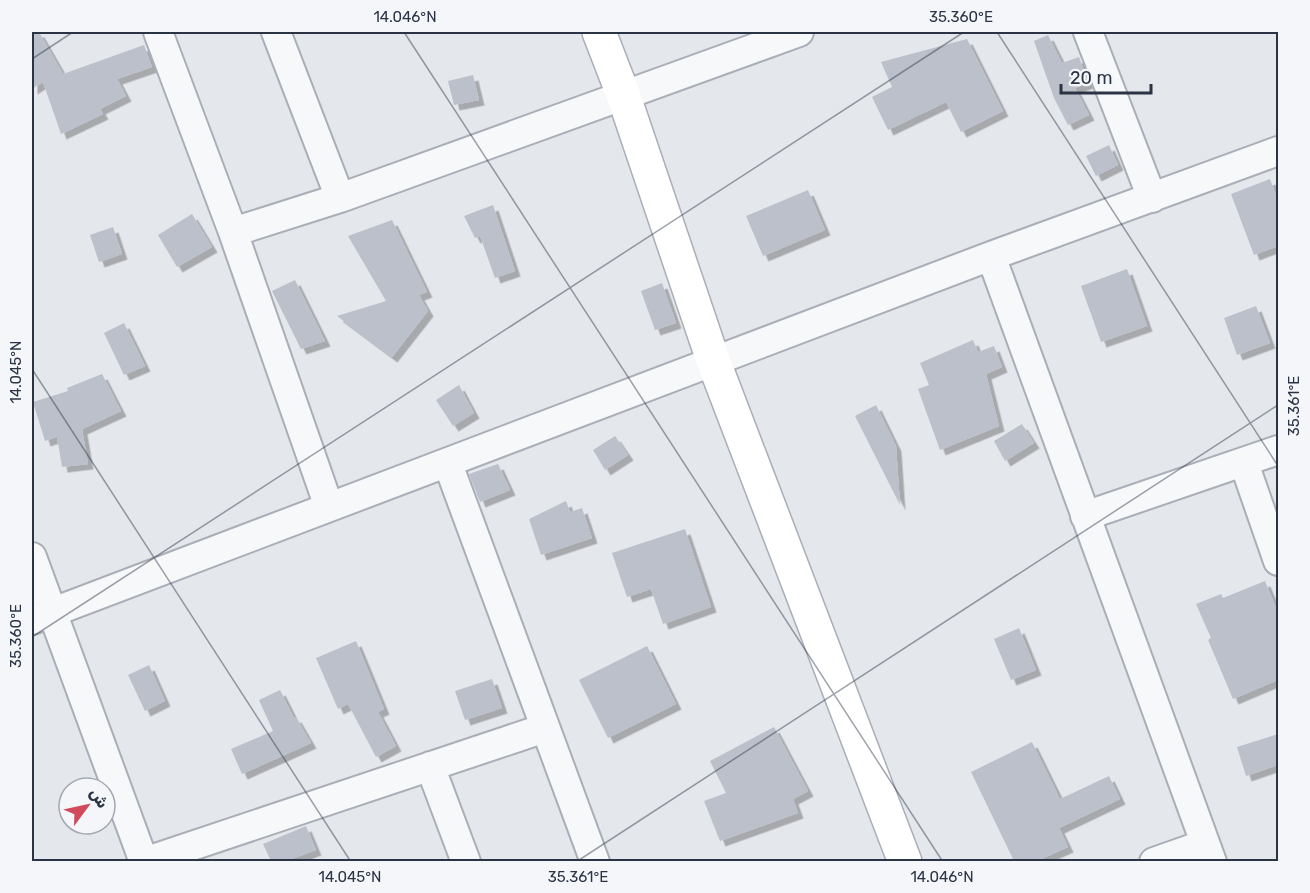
<svg xmlns="http://www.w3.org/2000/svg" width="1310" height="893" viewBox="0 0 1310 893" font-family="Rubik,Vazirmatn,sans-serif">
<style>
.building{fill:#bbc0ca;filter:url(#shadow)}
.lines{fill:none;stroke-linecap:round;stroke-linejoin:round}
.street-casing{stroke:#a9aeb7;stroke-width:32}
.secondary-casing{stroke:#a9aeb7;stroke-width:36}
.street{stroke:#f7f8fa;stroke-width:28}
.secondary{stroke:#fff;stroke-width:33}
.ticks{fill:none;stroke:#2b3445;stroke-width:1.5;stroke-opacity:0.45}
.neatline{fill:none;stroke:#2b3445;stroke-width:2}
.ticks-label{font-size:15px;text-anchor:middle;fill:#2b3445}
</style>
<defs>
<filter id="shadow"><feDropShadow dx="5.5" dy="5.5" stdDeviation="0" flood-color="#0004"/></filter>
</defs>
<rect width="100%" height="100%" fill="#e4e7ec"/>
<path class="building" d="M32 32H39L63 74 144 45 152 67 117 79 126 96 100 109 103 114 61 134 43 82 32 89Z
M1048 35 1062 63 1079 57 1088 83 1075 88 1089 115 1068 125 1054 98 1034 41Z
M967 39 1003 111 961 132 946 102 888 130 872 97 892 87 881 62Z
M473 75 479 100 454 105 448 81Z
M1109 145 1118 165 1096 176 1086 156Z
M1270 179 1278 201V246L1254 255 1231 194Z
M808 190 825 230 763 256 746 216Z
M493 205 515 271 495 278 480 236 475 238 464 216Z
M192 214 212 247 177 267 158 235Z
M392 220 427 292 419 295 428 311 392 357 337 316 386 301 348 236Z
M113 227 122 254 99 262 90 235Z
M1127 269 1147 326 1101 342 1081 286Z
M295 280 325 341 301 349 272 291Z
M662 283 676 323 655 330 641 291Z
M1256 306 1270 343 1237 355 1224 318Z
M124 323 145 366 124 375 104 333Z
M973 340 978 352 994 346 1002 367 986 374 999 426 940 450 918 389 929 385 920 363Z
M102 374 121 411 82 429 88 464 62 467 57 437 45 441 33 402 68 391 67 388Z
M459 385 474 413 453 426 436 400Z
M876 405 896 446 900 505 855 416Z
M1022 424 1034 443 1005 461 994 441Z
M615 436 628 455 605 470 593 450Z
M498 464 510 490 480 502 469 474Z
M566 501 570 512 582 508 592 538 541 555 529 519Z
M685 529 711 607 663 624 651 589 627 597 612 553Z
M1265 581 1278 613V680L1233 699 1208 640 1211 638 1196 604 1221 594 1223 598Z
M1019 628 1036 670 1011 680 994 639Z
M356 641 384 709 378 712 396 746 376 757 348 704 338 709 316 658Z
M647 646 676 704 608 738 579 680Z
M149 665 165 701 145 711 128 675Z
M492 679 502 708 465 720 455 691Z
M280 690 294 718 296 717 311 743 242 774 231 749 273 731 259 700Z
M774 727 808 791 793 799 798 813 720 841 704 801 726 793 710 761Z
M1278 734V765L1246 776 1237 747Z
M1032 742 1060 799 1109 776 1120 799 1059 828 1068 847 1037 861H1014L971 772Z
M306 826 316 850 286 861H271L263 844Z"/>
<g class="lines">
<defs>
<path id="street" d="M158 32 233 232 329 507
M276 32 340 198
M1088 32 1152 198
M233 232 340 198 799 32
M991 256 1212 862
M1244 463 1278 561
M448 464 595 862
M1085 516 1278 450
M32 557 144 862
M32 620 991 256 1278 151
M430 766 466 862
M144 862 545 728
M1154 862 1205 844"/>
<path id="secondary" d="M599 32 623 94 713 360 905 862"/>
</defs>
<use href="#street" class="street-casing"/>
<use href="#secondary" class="secondary-casing"/>
<use href="#street" class="street"/>
<use href="#secondary" class="secondary"/>
</g>
<path class="ticks" d="M404 32 943 862M997 32 1278 466M32 59 73 32M32 369 351 862M32 637 964 32M576 862 1278 405"/>
<rect width="1310" height="893" fill="none" stroke="#f4f6f9" stroke-width="66"/>
<g transform="translate(87 806) rotate(57)"><circle r="28" fill="#f4f6f9" stroke="#a4a8b1" stroke-width="1.5"/>
<path d="M0-4.5L10 22L0 15L-10 22Z" fill="#d1495b"/>
<text y="-9" font-size="16" font-weight="bold" text-anchor="middle" fill="#2b3445">ش</text>
</g>
<path d="M1061 84v9h90v-9" fill="none" stroke="#2b3445" stroke-width="3"/>
<text x="1070" y="84" font-size="18" fill="#2b3445" stroke="#f4f6f9" stroke-width="4.5" paint-order="stroke">20 m</text>
<rect x="33" y="33" width="1244" height="827" class="neatline"/>
<g class="ticks-label">
<text x="405" y="22">14.046°N</text>
<text x="961" y="22">35.360°E</text>
<text transform="translate(16 372) rotate(-90)" y="5">14.045°N</text>
<text transform="translate(1294 406) rotate(-90)" y="5">35.361°E</text>
<text transform="translate(16 636) rotate(-90)" y="5">35.360°E</text>
<text x="350" y="882">14.045°N</text>
<text x="578" y="882">35.361°E</text>
<text x="942" y="882">14.046°N</text>
</g>
</svg>
